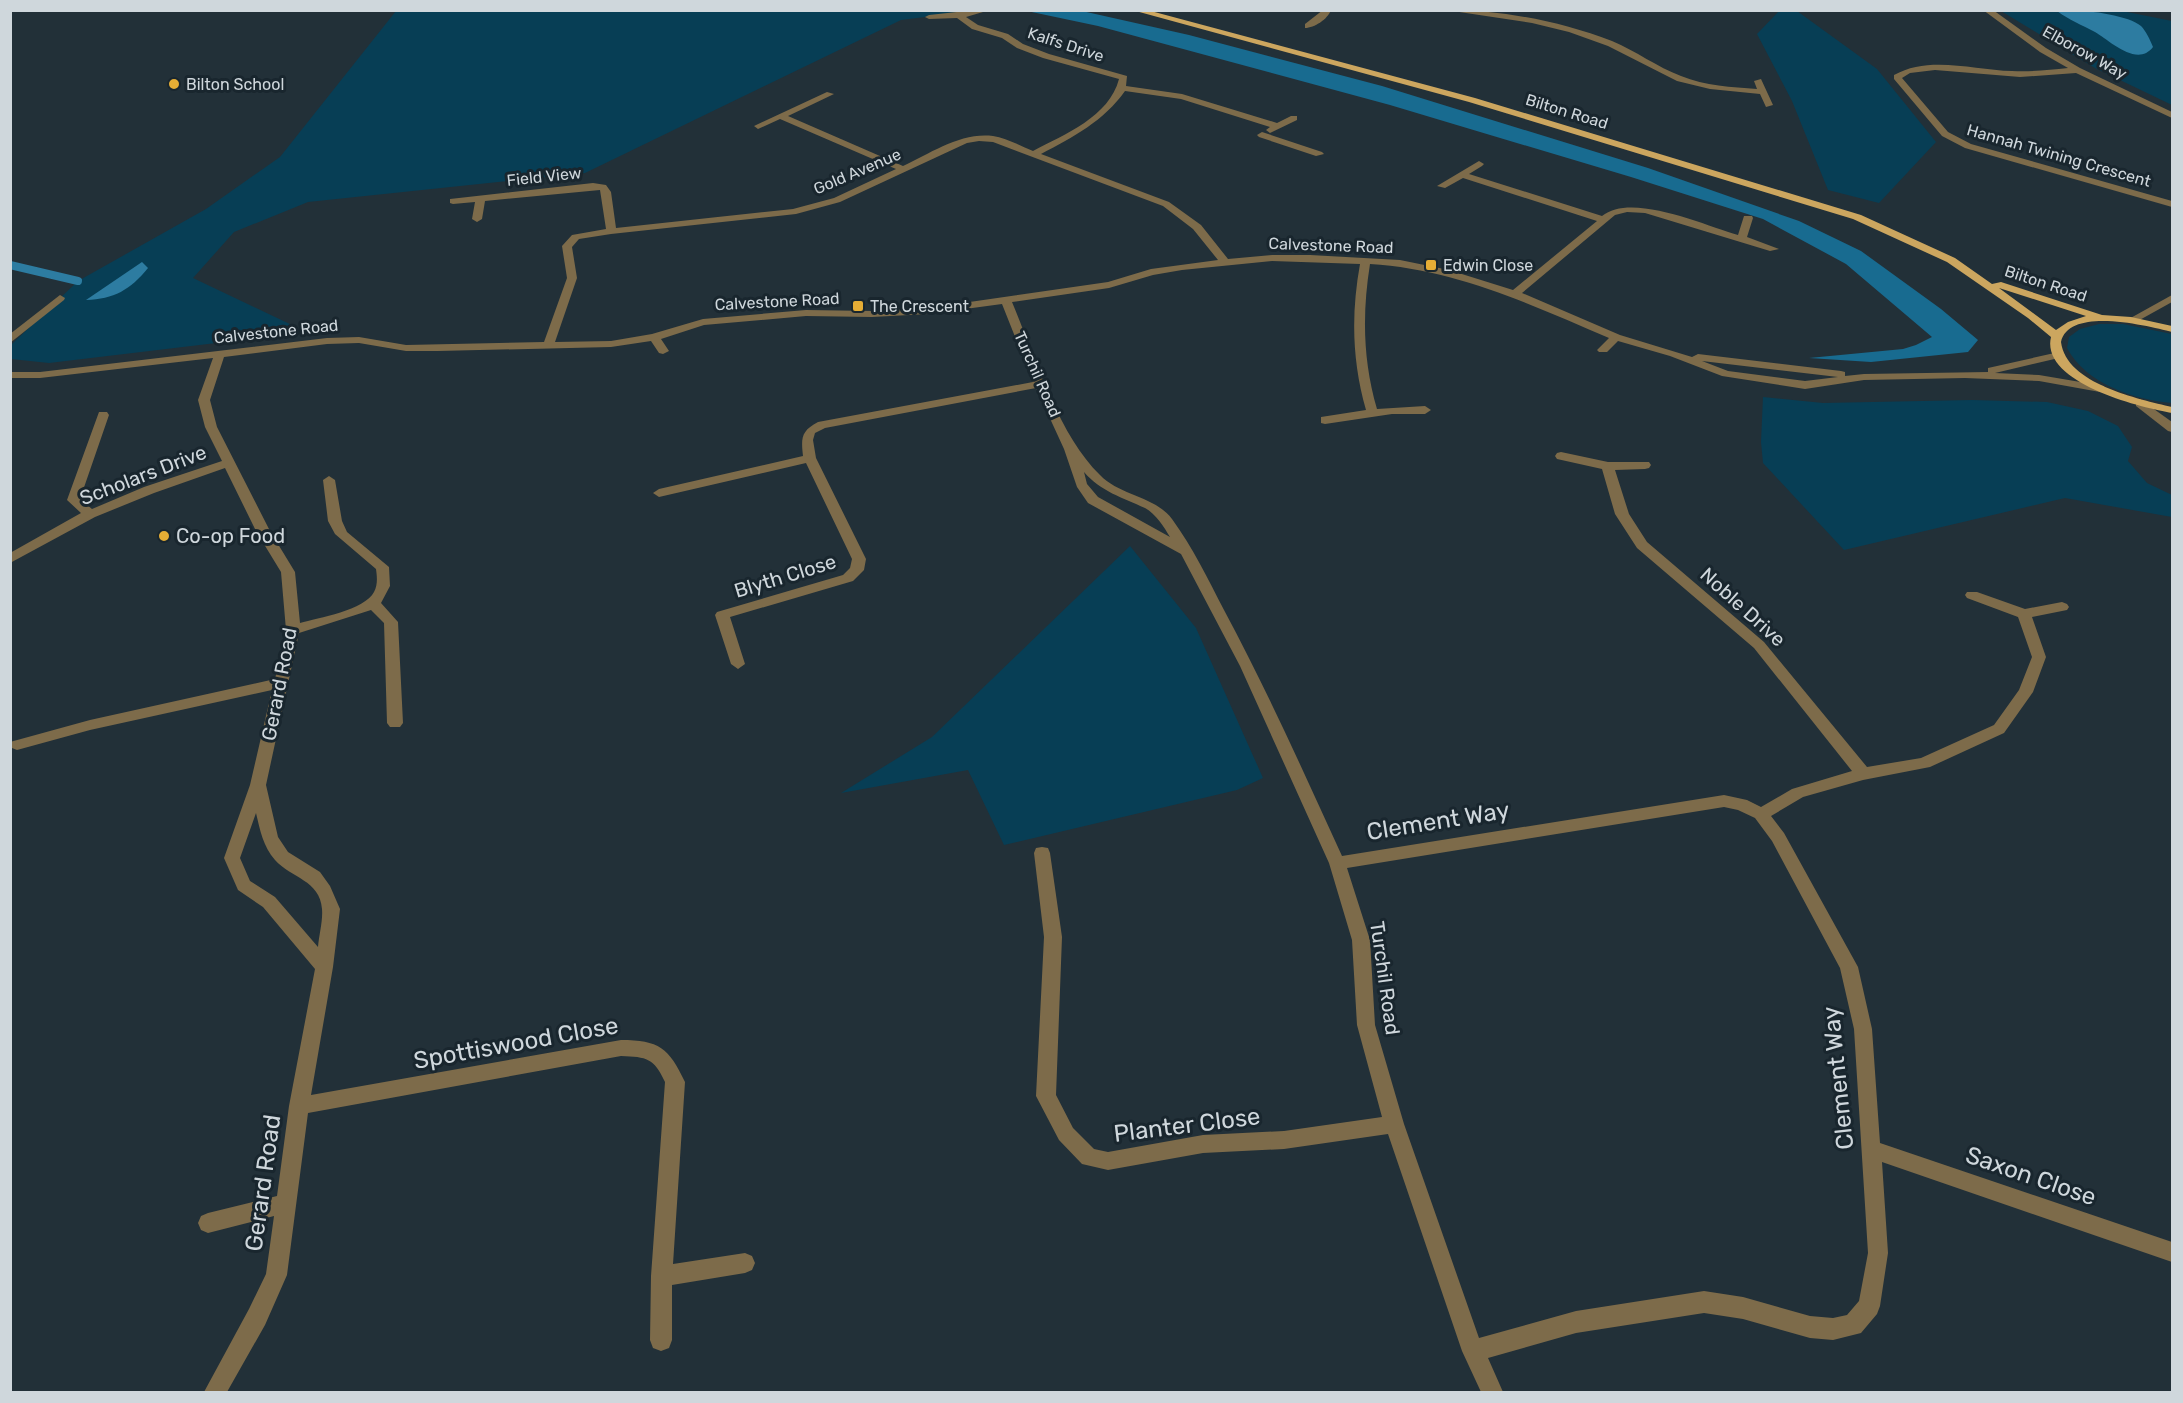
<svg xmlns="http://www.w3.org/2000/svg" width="2183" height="1403" viewBox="0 0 2183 1403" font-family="Rubik,sans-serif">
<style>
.green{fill:#073e55}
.forest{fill:#186b90}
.water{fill:#2d7ca1}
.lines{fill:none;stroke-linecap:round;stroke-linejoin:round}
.stream{stroke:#2d7ca1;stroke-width:8}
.minor{fill:#7d6b4a;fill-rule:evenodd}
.major{fill:#cca65f;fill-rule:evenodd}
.poi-dot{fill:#e5ad35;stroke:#19262e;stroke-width:2}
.labels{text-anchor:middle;stroke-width:6;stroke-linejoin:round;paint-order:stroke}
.far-street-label{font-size:16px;fill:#cfd7dc;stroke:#19262e}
.far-poi-label{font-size:16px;fill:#cfd7dc;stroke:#19262e;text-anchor:start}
.street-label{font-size:20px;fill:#cfd7dc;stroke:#19262e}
.poi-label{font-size:20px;fill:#cfd7dc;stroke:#19262e;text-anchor:start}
.near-street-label{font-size:24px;fill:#cfd7dc;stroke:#19262e}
</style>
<rect width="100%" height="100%" fill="#223038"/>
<g class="green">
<path d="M955 10 957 13 901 20 585 173 308 202 234 232 193 278 294 326 284 335 49 363 11 359V345L78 281 206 209 280 157 396 11Z"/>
<path d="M1780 10 1797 11 1877 69 1936 142 1879 203 1828 190 1792 101 1757 34Z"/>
<path d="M2001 11H2122L2172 21V105L2095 68Z"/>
<path d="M2099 324H2123L2172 334V403C2134 400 2085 383 2067 348L2069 337 2080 329Z"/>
<path d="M1763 397 1823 403 1972 400 2047 402 2088 411 2118 426 2132 447 2128 461 2147 483 2172 495V517L2065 498 1844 550 1763 463 1761 442Z"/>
<path d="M1130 546 1196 628 1263 778 1237 790 1004 845 968 770 841 793 932 737Z"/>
</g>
<path class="forest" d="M1027 11H1082L1189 35 1382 86 1648 168 1799 221 1861 251 1941 309 1978 340 1968 352 1871 362 1809 358 1903 349 1916 345 1932 337 1846 264 1763 219 1631 177 1390 105 1098 26Z"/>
<g class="water">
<path d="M2057 11C2075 8 2127 14 2141 26 2146 31 2150 40 2153 47 2137 68 2109 40 2095 32 2082 25 2069 20 2057 11Z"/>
<path d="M142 262 148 268C130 290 114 299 86 300Z"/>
</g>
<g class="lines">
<path class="stream" d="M10 265 78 281"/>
<g class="minor">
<path d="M975 10 983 12 966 17 978 25 1008 34 1023 44 1049 54 1127 76 1126 86 1182 94 1277 123 1291 116H1297V120L1270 133 1266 130 1270 127 1181 99 1125 91C1104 121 1073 137 1041 154L1169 202 1201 225 1228 259 1272 255H1310L1400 260 1449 270 1513 290 1597 221 1463 178 1445 188 1437 186 1479 161 1484 164 1482 166 1469 174 1602 216C1631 192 1704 225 1738 235L1744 216H1752L1753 218 1747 237 1779 249 1770 251 1645 213 1627 212 1615 215 1522 293 1620 335 1692 357 1698 354 1841 371 1845 372V376L1864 374 1988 372V368L2059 352 2065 355 2063 357 1995 373 2039 375 2104 386V390L2100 392 2039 381 1965 378 1864 380 1805 389 1722 376 1670 356 1618 341 1607 352H1599L1597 350 1609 338C1532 305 1455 269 1370 264 1362 314 1363 361 1377 409L1425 406 1431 410 1425 414H1392L1325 424 1321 423V417L1366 410C1352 361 1351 314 1360 264L1272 261 1182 270 1153 275 1109 288 1012 302C1035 357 1058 434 1100 475 1120 496 1155 496 1172 519 1193 548 1208 579 1224 610 1267 690 1304 773 1342 856L1724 795 1747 800 1761 807 1792 789 1852 771 1754 648 1637 548 1615 514 1602 469 1557 459 1555 456 1557 453 1561 452 1608 462H1649L1651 465 1649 468 1645 469 1615 470 1629 514 1647 542 1764 642 1867 767 1921 758 1994 725 2019 690 2032 657 2018 617 1967 598 1965 595 1967 592H1977L2025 609 2062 602 2067 604 2069 607 2067 610 2032 617 2046 657 2033 692 2004 733 1930 767 1863 780 1803 797 1771 816 1784 833 1858 967 1872 1029 1880 1143 2172 1242V1262L1882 1162 1888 1253 1880 1306 1877 1314 1861 1333 1833 1340 1810 1338 1743 1319 1704 1313 1576 1333 1488 1358 1503 1392H1481L1462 1351 1388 1134 1284 1149 1203 1153 1108 1170 1082 1164 1059 1140 1036 1096 1044 937 1034 853 1036 848 1042 847 1048 848 1050 853 1062 937 1056 1095 1073 1128 1094 1149 1108 1152 1203 1135 1284 1131 1382 1117 1357 1025 1352 940 1329 863 1240 666 1181 554 1088 503 1077 487 1064 449 1036 388 825 428 815 433 813 440 816 458 866 559 864 570 853 581 730 617 745 664 738 669 731 664 715 615 717 612 843 575 850 568 852 559 806 463 659 497 653 493 659 489 803 456C801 438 801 431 818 422L1033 382 1002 304 928 314 872 317 806 316 704 325 661 339 669 351 663 354 659 353 651 341 611 347 438 351H406L359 343 327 344 224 357 210 400 217 427 270 531 295 572 300 623C318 618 365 610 374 592 378 585 377 576 376 569L335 534 328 521 323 480 329 476 335 480 342 521 347 532 389 567 390 586 381 603 398 622 403 723 400 727H390L387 723 384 623 371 610 299 633 266 785 278 837 288 852 320 872 330 886 340 909 333 967 311 1095 621 1040C659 1040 669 1048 685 1082L673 1264 745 1253 752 1256 755 1263 752 1270 745 1273 672 1285V1340L669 1348 661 1351 653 1348 650 1340 651 1276 665 1082C654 1058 647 1057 621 1056L308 1113 287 1275 265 1325 227 1392H204L249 1309 266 1274 274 1216 208 1233 201 1230 198 1223 201 1216 208 1213 277 1196 289 1106 315 969 263 907 238 890 224 858 250 785 272 690 90 730 17 750 12 748 10 742 90 720 275 679 286 630 281 572 256 531 225 468 154 493 95 517 10 563V553L81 513 67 500 99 412H107L109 415 80 499 92 509 144 487 222 461 205 427 198 400 213 358 40 378H10V372H40L327 338 359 337 406 345 544 342 567 278 562 246 572 235 606 229 600 190 485 201 482 219 477 222 472 219 475 202 453 204 450 203V199L593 183 606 185 611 192 616 228 793 209 834 198 896 169 780 119 758 129 754 126 827 92 834 94 788 116 903 166C931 153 961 132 993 136 1006 138 1021 146 1033 151 1065 134 1109 117 1119 79L1043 58 1017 48 1002 38 972 29 957 18 929 19 925 17 929 15ZM979 141 993 142 1163 206 1193 229 1218 260 1151 269 1108 282 928 308 872 311 806 310 703 319 652 334 611 341 555 342 577 278 572 247 579 239 611 234 796 214 840 202 967 143ZM1702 361 1838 377 1805 381 1728 371ZM1084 472C1100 491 1123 498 1145 508 1156 514 1164 527 1170 537L1098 497 1087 484ZM1724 807 1738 810 1755 818 1772 841 1840 968 1854 1029 1868 1253 1859 1301 1847 1315 1833 1318 1810 1316 1743 1297 1704 1291 1576 1311 1479 1338 1404 1124 1375 1025 1370 940 1347 868ZM256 813C260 830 263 846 275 860 291 878 320 880 322 909 323 921 319 935 318 947L275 897 250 881 240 858Z"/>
<path d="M1323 10H1331C1328 19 1314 28 1305 28V24Z"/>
<path d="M1446 10C1503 10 1559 21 1612 41 1636 51 1657 67 1681 76 1705 86 1732 87 1757 89L1754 81 1761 79 1773 105 1766 107 1760 94 1710 89 1677 81 1608 46 1569 32 1532 23Z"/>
<path d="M1983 10H1993L2046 48 2080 68 2172 112V118L2076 73 2020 77 1935 70 1910 73 1902 78 1948 132 1971 144 2172 201V207L1965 148 1942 136 1894 79V75C1929 55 1974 70 2012 71 2031 72 2049 70 2068 68L2040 52Z"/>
<path d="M1262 132 1322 152 1324 154 1316 156 1259 137 1257 135Z"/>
<path d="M60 295 65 298 64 300 10 343V334Z"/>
<path d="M2172 295V302L2136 322 2132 323 2127 320Z"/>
<path d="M2140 399 2172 422V432L2168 431 2136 406V400Z"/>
</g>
<path class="major" d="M1132 10H1147L1475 98 1861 215 1955 258 1992 284 2001 282 2102 315 2131 317 2172 326V332C2148 326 2069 306 2061 342 2066 384 2139 399 2172 407V413C2142 408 2040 383 2051 337L2028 318 1947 262 1853 219 1469 102ZM1999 288 2086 316 2068 322 2056 330Z"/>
</g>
<g class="poi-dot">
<circle cx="174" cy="84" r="6"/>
<rect x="1425" y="259" width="12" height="12" rx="3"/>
<rect x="852" y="300" width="12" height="12" rx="3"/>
<circle cx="164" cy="536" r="6"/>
</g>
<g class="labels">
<g class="far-street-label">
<text transform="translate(1066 44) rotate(18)" y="6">Kalfs Drive</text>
<text transform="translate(2085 52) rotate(29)" y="6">Elborow Way</text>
<text transform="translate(1567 111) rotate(17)" y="6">Bilton Road</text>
<text transform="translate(2059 155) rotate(16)" y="6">Hannah Twining Crescent</text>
<text transform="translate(857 171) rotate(-23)" y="6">Gold Avenue</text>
<text transform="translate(544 176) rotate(-6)" y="6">Field View</text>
<text transform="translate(1331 245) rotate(2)" y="6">Calvestone Road</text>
<text transform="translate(2046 283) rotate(18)" y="6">Bilton Road</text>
<text transform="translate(777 301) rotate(-3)" y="6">Calvestone Road</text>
<text transform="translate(276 331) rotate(-6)" y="6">Calvestone Road</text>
<text transform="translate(1038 374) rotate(66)" y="6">Turchil Road</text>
</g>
<g class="far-poi-label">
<text x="186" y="90">Bilton School</text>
<text x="1443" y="271">Edwin Close</text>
<text x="870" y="312">The Crescent</text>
</g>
<g class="street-label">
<text transform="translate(143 475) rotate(-21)" y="7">Scholars Drive</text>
<text transform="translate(785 576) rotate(-17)" y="7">Blyth Close</text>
<text transform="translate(1743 607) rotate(42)" y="7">Noble Drive</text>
<text transform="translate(279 684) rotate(-79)" y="7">Gerard Road</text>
<text transform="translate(1385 978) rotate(82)" y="7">Turchil Road</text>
</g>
<g class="poi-label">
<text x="176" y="543">Co-op Food</text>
</g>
<g class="near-street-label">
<text transform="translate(1438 821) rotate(-9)" y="8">Clement Way</text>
<text transform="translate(516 1043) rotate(-10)" y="8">Spottiswood Close</text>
<text transform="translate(1838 1078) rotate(-96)" y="8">Clement Way</text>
<text transform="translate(1187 1125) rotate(-7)" y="8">Planter Close</text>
<text transform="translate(2031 1176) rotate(19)" y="8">Saxon Close</text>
<text transform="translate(263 1183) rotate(-82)" y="8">Gerard Road</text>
</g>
</g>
<rect width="2183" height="1403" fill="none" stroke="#cfd7dc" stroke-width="24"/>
</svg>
